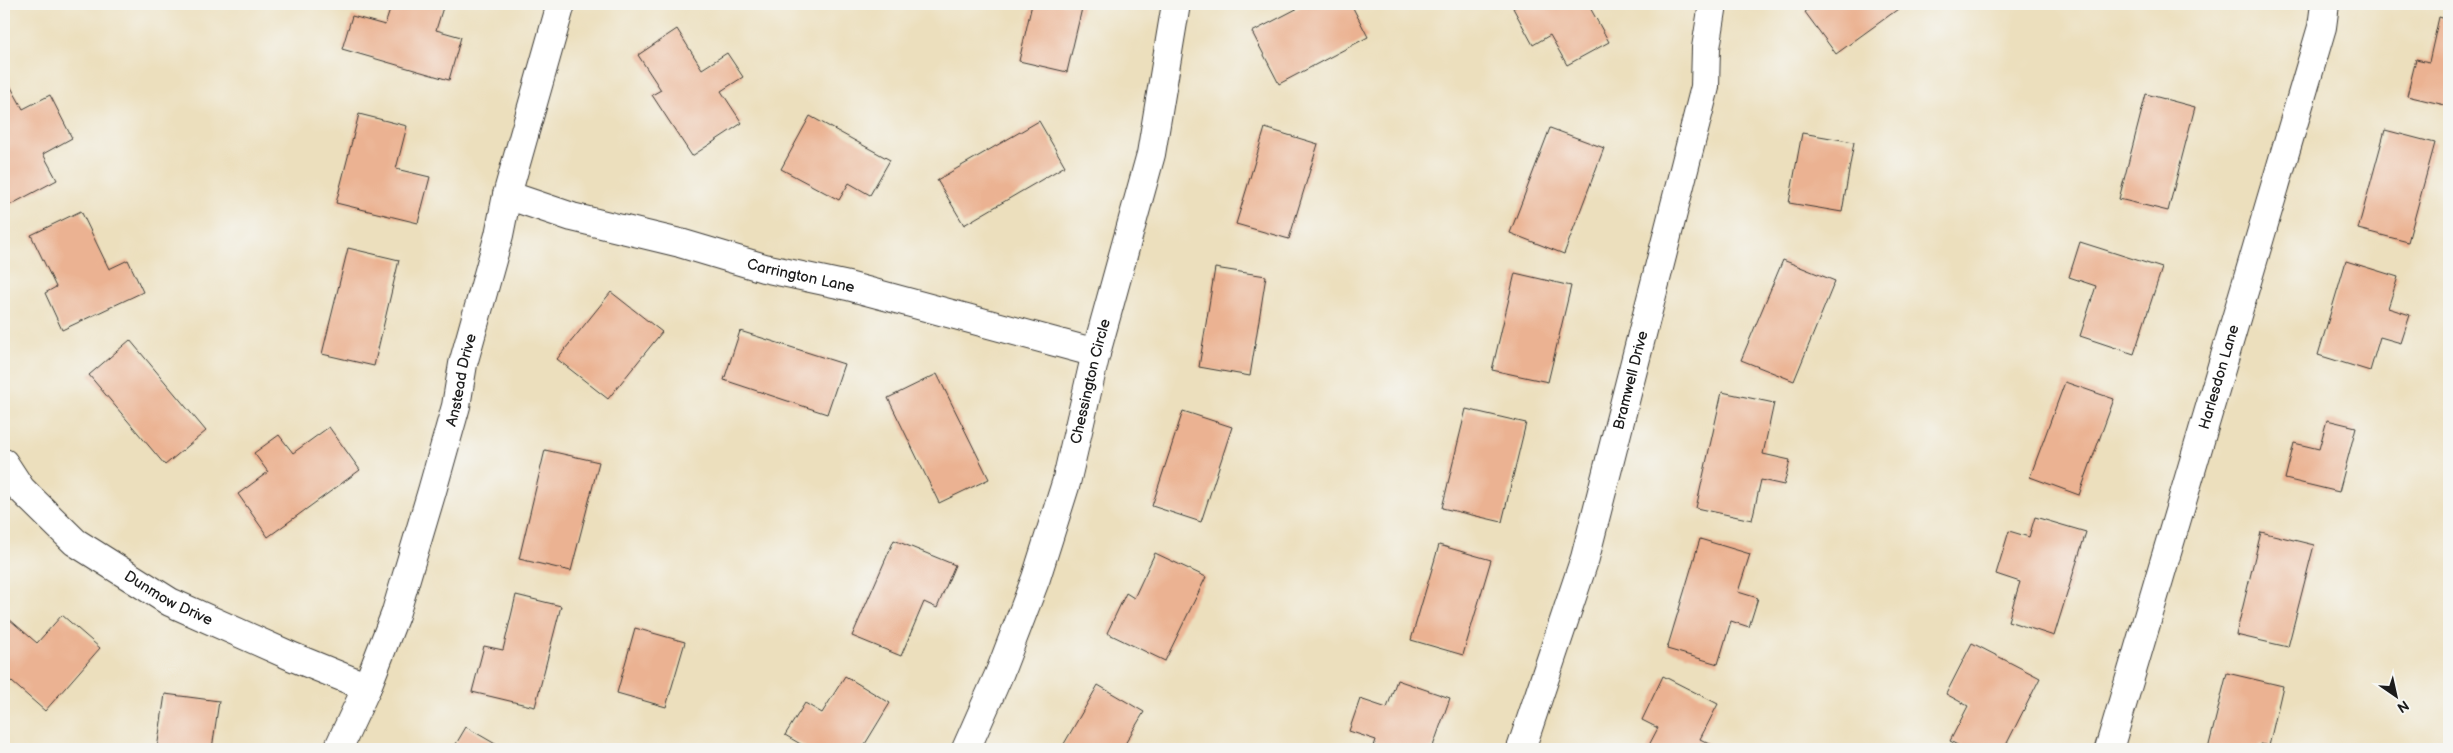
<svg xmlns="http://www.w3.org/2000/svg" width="2453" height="753" viewBox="0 0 2453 753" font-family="'Balsamiq Sans',sans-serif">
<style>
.building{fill:#ebb292}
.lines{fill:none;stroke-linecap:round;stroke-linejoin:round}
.minor-casing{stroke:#3b3934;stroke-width:30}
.minor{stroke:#fff;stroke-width:28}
.labels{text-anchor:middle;stroke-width:4;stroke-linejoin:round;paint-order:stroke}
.street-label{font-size:15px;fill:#1c1c1c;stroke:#f6f6f2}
</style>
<rect width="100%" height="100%" fill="#f6f6f2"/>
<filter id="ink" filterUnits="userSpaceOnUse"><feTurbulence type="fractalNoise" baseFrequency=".02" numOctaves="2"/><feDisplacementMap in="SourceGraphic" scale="10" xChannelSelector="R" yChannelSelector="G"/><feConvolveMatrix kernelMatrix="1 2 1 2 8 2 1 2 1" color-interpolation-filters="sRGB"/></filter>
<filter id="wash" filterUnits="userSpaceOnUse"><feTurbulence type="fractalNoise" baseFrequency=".0096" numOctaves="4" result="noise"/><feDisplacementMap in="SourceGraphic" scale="20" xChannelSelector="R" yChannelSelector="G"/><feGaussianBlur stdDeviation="1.12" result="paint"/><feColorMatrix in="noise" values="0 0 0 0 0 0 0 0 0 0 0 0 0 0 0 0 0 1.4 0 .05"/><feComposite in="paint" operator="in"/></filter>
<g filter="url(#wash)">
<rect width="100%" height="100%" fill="#ecdfbd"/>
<g id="blocks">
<g class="building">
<path d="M392 4H444L436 30 461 37 449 80 342 49 352 16 385 25Z"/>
<path d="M1032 4H1083L1067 72 1019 61Z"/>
<path d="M1306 4H1351L1368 37 1279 84 1252 32Z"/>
<path d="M1521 4H1588L1609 42 1567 65 1550 35 1533 45 1513 8Z"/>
<path d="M1817 4H1905L1836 54 1805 12Z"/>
<path d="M2439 17 2449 20V106L2407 96 2416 59 2429 62Z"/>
<path d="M677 29 702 69 727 53 743 77 721 91 742 123 692 156 652 95 661 90 638 55Z"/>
<path d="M7 80 23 109 50 95 72 138 43 154 57 180 10 205 4 193V82Z"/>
<path d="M2146 94 2195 107 2168 211 2119 199Z"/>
<path d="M359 114 407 126 396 169 430 177 418 223 336 203Z"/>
<path d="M810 116 890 160 870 195 849 183 839 200 781 169Z"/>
<path d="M1039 121 1065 166 964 225 937 180Z"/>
<path d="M1265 128 1318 144 1289 239 1236 224Z"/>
<path d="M1550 128 1604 148 1564 254 1510 233Z"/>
<path d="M2385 130 2435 143 2408 242 2358 229Z"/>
<path d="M1802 133 1854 142 1842 212 1789 203Z"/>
<path d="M81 211 109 269 128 260 143 292 62 330 45 293 56 287 31 235Z"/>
<path d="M2080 242 2162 268 2134 354 2080 336 2096 286 2069 277Z"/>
<path d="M348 248 399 260 374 366 322 354Z"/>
<path d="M1783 260 1835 281 1794 381 1741 360Z"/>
<path d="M2346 261 2398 277 2388 308 2410 315 2401 343 2380 337 2370 371 2318 355Z"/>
<path d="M1215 268 1266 276 1250 376 1199 367Z"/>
<path d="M1515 273 1571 286 1548 382 1492 370Z"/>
<path d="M611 292 662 332 608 399 557 359Z"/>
<path d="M740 331 844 364 827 414 724 380Z"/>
<path d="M130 340 206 431 165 465 89 375Z"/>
<path d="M937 374 989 479 939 503 888 398Z"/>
<path d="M2065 382 2114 399 2079 495 2030 477Z"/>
<path d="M1722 392 1774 403 1763 454 1790 460 1784 485 1761 480 1752 520 1696 508Z"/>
<path d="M1466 409 1526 423 1502 522 1442 508Z"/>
<path d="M1183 411 1232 427 1201 522 1152 506Z"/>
<path d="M2327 420 2356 427 2339 492 2285 479 2294 443 2319 449Z"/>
<path d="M329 427 360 470 268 537 238 494 268 472 254 453 279 435 293 453Z"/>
<path d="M545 450 599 462 571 571 519 559Z"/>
<path d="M2035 517 2086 532 2054 636 2008 621 2020 582 1996 574 2009 531 2029 537Z"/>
<path d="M2261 532 2314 545 2288 647 2236 635Z"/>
<path d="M1700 539 1750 554 1738 592 1758 598 1749 627 1731 621 1718 664 1667 649Z"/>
<path d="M894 540 955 565 937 608 924 602 901 656 852 636Z"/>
<path d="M1439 545 1491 560 1463 655 1411 640Z"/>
<path d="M1155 553 1206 577 1165 661 1107 633 1126 593 1134 598Z"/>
<path d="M516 595 561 606 535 707 472 692 484 646 503 650Z"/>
<path d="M62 615 100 648 45 711 4 675V625L9 619 37 643Z"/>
<path d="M635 628 685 642 666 707 617 693Z"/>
<path d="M1972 643 2040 678 2004 749H1965L1950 741 1968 706 1946 694Z"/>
<path d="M2227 673 2283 686 2269 746 2260 744 2259 749H2208Z"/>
<path d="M845 676 890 703 862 749H809L785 735 805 703 822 713Z"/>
<path d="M1663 676 1718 704 1700 739 1720 749H1647L1658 728 1642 720Z"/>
<path d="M1397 680 1450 698 1432 749H1373L1376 740 1349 731 1360 699 1387 708Z"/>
<path d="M1098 685 1144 712 1122 749H1061Z"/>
<path d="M165 694 219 701 212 749H157Z"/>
<path d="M466 727 504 749H453Z"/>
</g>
</g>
</g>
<g filter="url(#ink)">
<use href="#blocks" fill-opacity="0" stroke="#3b3934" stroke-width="1"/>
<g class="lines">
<g class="minor-casing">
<g id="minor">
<path id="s1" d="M507 195 572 217 680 243 764 268 848 286 1096 353"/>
<path id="s2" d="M4 463 21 489 75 542 170 602 293 657 367 687"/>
<path id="s3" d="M338 749 367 687 395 615 432 491 456 406 463 364 499 235 507 195 561 4"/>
<path id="s4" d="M966 749 1000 672 1036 578 1066 483 1096 353 1151 154 1176 4"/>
<path id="s5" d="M1521 749 1585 558 1705 87 1706 48 1713 4"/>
<path id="s6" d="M2109 749 2322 27 2325 4"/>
</g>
</g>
<use href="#minor" class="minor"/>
</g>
</g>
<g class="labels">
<g class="street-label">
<text dy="5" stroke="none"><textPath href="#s1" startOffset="305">Carrington Lane</textPath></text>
<text dy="5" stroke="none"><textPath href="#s6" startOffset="388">Harlesdon Lane</textPath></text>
<text dy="5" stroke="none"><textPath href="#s3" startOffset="390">Anstead Drive</textPath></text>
<text dy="5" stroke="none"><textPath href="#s5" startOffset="385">Bramwell Drive</textPath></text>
<text dy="5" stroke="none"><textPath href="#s4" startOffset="389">Chessington Circle</textPath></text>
<text dy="5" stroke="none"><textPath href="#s2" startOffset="216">Dunmow Drive</textPath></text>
</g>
</g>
<rect width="2453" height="753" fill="none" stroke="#f6f6f2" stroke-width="20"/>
<g transform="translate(2396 696) rotate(146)" stroke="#f6f6f2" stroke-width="4" paint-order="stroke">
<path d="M0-4L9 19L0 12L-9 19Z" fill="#1c1c1c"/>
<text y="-8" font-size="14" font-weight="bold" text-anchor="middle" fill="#1c1c1c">N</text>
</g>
</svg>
